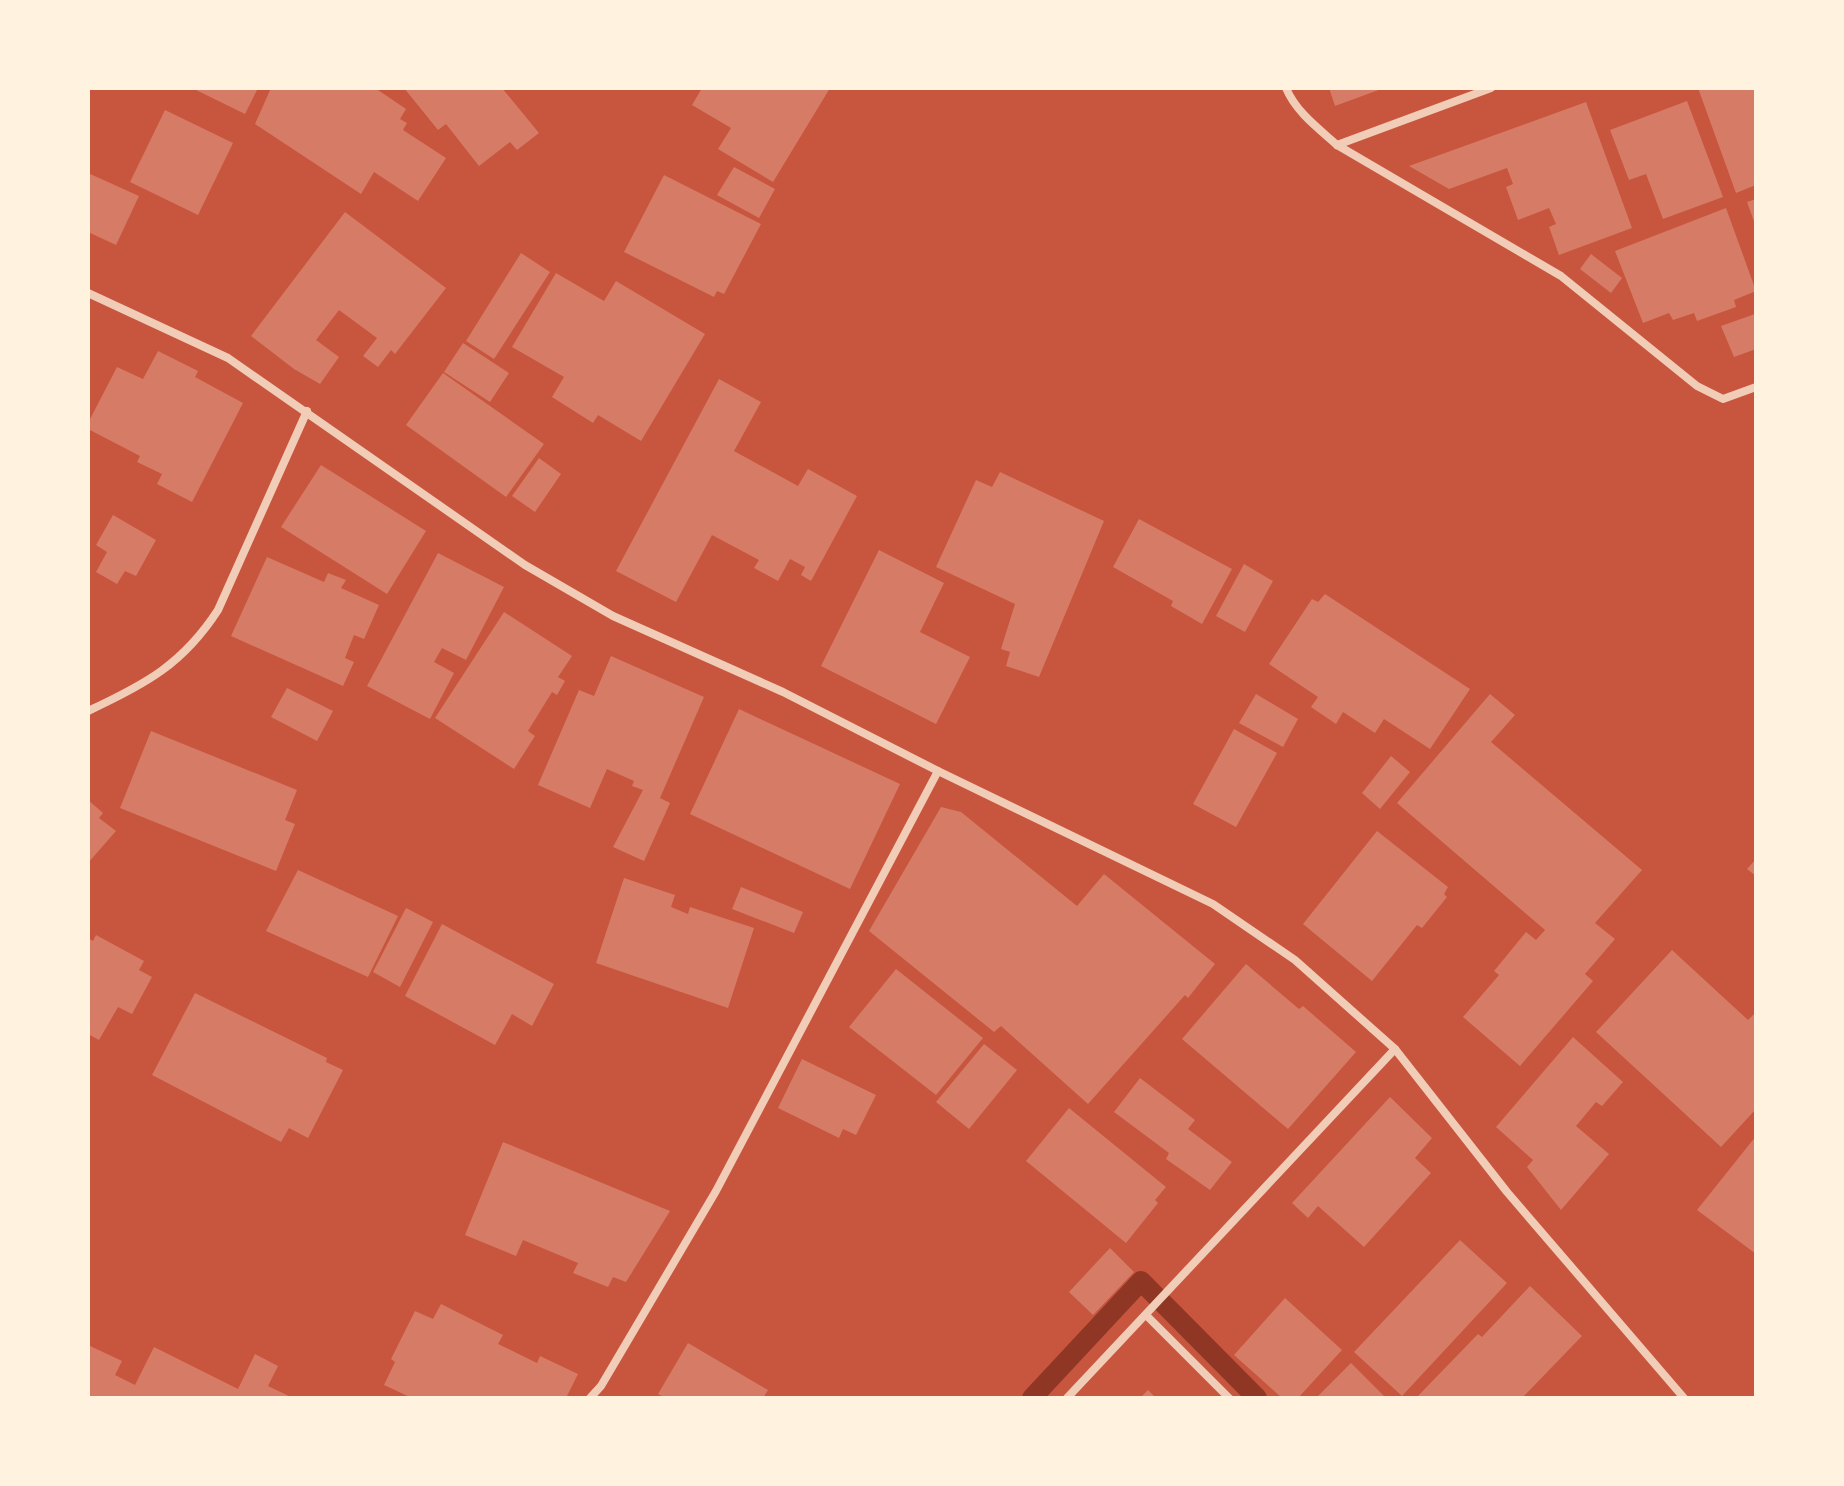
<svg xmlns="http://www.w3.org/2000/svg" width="1844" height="1486" viewBox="0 0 1844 1486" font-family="Figtree,sans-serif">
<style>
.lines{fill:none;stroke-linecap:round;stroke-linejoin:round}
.stream{stroke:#8f3625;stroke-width:20}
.building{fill:#d67c66}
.minor{stroke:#f1ccb7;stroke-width:8}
</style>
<rect width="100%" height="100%" fill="#c8553d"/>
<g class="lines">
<path class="stream" d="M1032 1398 1141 1281 1257 1398"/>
</g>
<g class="building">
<path d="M192 88H258L245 114Z"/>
<path d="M271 88H375L406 109 400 119 407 123 403 130 446 158 418 201 374 172 361 194 255 124Z"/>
<path d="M404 88H502L539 133 517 150 510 142 479 166 446 124 438 130Z"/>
<path d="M702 88H830L773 182 718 149 731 128 692 105Z"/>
<path d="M1329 88H1384L1335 106Z"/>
<path d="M1698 88H1756V185L1736 193Z"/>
<path d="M1687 101 1723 197 1663 219 1646 174 1629 180 1610 130Z"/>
<path d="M1586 102 1632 228 1559 255 1549 227 1556 224 1549 208 1518 220 1506 187 1513 184 1507 168 1449 189 1409 166Z"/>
<path d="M165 110 233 143 198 215 130 182Z"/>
<path d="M734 167 775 189 759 218 717 195Z"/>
<path d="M88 173 139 196 116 245 88 232Z"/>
<path d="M664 175 761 224 724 294 717 291 714 297 624 252Z"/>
<path d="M1756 199V227L1747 202Z"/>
<path d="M1726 208 1756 291 1734 300 1736 307 1697 321 1694 313 1673 320 1669 313 1643 323 1615 251Z"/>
<path d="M345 212 446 288 395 354 391 350 378 367 363 356 377 338 339 310 316 340 339 357 320 384 294 369 251 336Z"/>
<path d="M521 253 550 272 494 359 466 341Z"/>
<path d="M1591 254 1622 278 1611 293 1580 269Z"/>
<path d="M556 273 604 301 616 281 705 334 641 441 598 415 593 423 552 397 564 377 512 347Z"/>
<path d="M1755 314 1756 349 1734 357 1721 326Z"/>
<path d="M463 343 509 373 490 402 444 372Z"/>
<path d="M158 351 198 371 195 377 243 403 192 502 157 484 162 474 137 462 140 456 88 429V423L117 367 143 379Z"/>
<path d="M443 373 544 444 506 497 406 425Z"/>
<path d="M719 379 761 402 734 451 798 486 808 469 857 496 811 581 801 575 805 567 790 559 778 581 754 568 759 560 712 535 676 602 616 571Z"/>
<path d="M539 458 561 474 535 512 512 496Z"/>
<path d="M321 465 426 531 387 594 281 527Z"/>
<path d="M1000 472 1104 521 1039 677 1006 666 1010 652 1001 649 1015 604 936 567 976 480 992 487Z"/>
<path d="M113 515 156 540 136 576 125 571 117 584 96 572 107 552 96 545Z"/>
<path d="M1139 519 1232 569 1202 624 1171 606 1173 601 1113 567Z"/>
<path d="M879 550 944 583 920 632 970 657 936 724 821 666Z"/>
<path d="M438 553 504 587 466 660 442 648 434 662 454 673 430 719 367 686Z"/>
<path d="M267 557 324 582 328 573 346 580 341 588 379 605 364 639 354 635 345 658 354 662 343 686 231 636Z"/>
<path d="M1244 564 1273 581 1245 632 1216 616Z"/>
<path d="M1325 594 1470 689 1430 749 1384 719 1375 733 1343 712 1336 724 1311 707 1318 697 1269 664 1312 599 1318 602Z"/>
<path d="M504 612 572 656 558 677 565 681 557 695 552 692 528 731 535 736 514 769 435 718Z"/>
<path d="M611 656 704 697 660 798 670 803 644 861 613 847 643 790 632 786 634 781 607 769 590 808 538 785 579 690 594 696Z"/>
<path d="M287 688 333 711 317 741 271 717Z"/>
<path d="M1256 694 1298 719 1283 747 1239 723Z"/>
<path d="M1490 694 1515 715 1491 742 1642 870 1595 923 1615 939 1585 974 1593 981 1520 1066 1463 1017 1499 975 1494 971 1526 932 1536 940 1545 930 1397 803Z"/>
<path d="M739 709 900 784 850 889 690 814Z"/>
<path d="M1234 729 1277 753 1236 827 1193 804Z"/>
<path d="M151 731 297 790 285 820 295 824 276 871 120 808Z"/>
<path d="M1391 756 1410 772 1380 809 1362 793Z"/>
<path d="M88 800 103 813 99 818 116 831 88 863Z"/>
<path d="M941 807 961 812 1077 906 1104 874 1215 964 1188 998 1185 995 1088 1104 1001 1026 994 1032 869 931Z"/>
<path d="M1377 831 1448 887 1444 894 1447 897 1422 928 1417 925 1372 981 1303 924Z"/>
<path d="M1756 859V876L1747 869Z"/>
<path d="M298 870 398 916 368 977 266 931Z"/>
<path d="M624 878 675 895 671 907 688 914 690 907 754 928 728 1008 596 963Z"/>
<path d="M741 887 803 912 794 933 732 909Z"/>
<path d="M406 908 433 922 400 987 373 972Z"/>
<path d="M442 924 554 984 532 1026 512 1014 495 1045 405 996Z"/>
<path d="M96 935 144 961 139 970 152 977 132 1014 118 1007 99 1040 88 1034V938L93 941Z"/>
<path d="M1672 950 1748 1020 1756 1012V1109L1721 1147 1596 1032Z"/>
<path d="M1246 964 1299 1009 1303 1006 1356 1052 1288 1129 1182 1039Z"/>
<path d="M896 969 983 1038 936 1095 849 1027Z"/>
<path d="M195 993 327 1058 326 1062 343 1070 308 1138 289 1128 281 1142 152 1075Z"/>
<path d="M1573 1037 1623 1082 1602 1106 1596 1102 1576 1126 1609 1154 1561 1210 1527 1167 1533 1160 1496 1127Z"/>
<path d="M984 1044 1017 1070 969 1129 936 1102Z"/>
<path d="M802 1059 876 1095 856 1135 843 1129 839 1138 778 1108Z"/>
<path d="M1140 1078 1195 1120 1188 1129 1232 1162 1210 1190 1166 1159 1169 1153 1114 1112Z"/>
<path d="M1390 1097 1432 1138 1415 1158 1431 1173 1364 1247 1318 1206 1308 1218 1292 1203Z"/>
<path d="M1069 1108 1166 1187 1155 1200 1158 1203 1126 1243 1026 1161Z"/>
<path d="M1756 1136V1254L1697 1210Z"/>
<path d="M503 1142 670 1211 626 1282 613 1277 608 1287 573 1273 578 1263 523 1240 516 1256 465 1235Z"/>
<path d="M1460 1240 1507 1283 1402 1396 1354 1352Z"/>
<path d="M1110 1248 1134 1272 1093 1315 1069 1292Z"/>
<path d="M1530 1286 1582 1336 1522 1398H1416L1478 1334 1482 1337Z"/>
<path d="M1285 1298 1342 1350 1298 1398H1282L1234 1355Z"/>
<path d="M441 1304 503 1335 498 1344 537 1363 540 1356 578 1374 566 1398H412L384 1385 395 1362 391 1359 415 1311 433 1319Z"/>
<path d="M688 1343 768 1390 763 1398H665L658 1394Z"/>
<path d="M88 1345 122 1361 115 1375 135 1385 154 1347 238 1389 255 1354 278 1366 268 1386 293 1398H88Z"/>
<path d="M1351 1363 1386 1398H1316Z"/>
<path d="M1148 1390 1156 1398H1140Z"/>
</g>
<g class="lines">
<g class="minor">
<path d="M1286 88C1296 112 1318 128 1337 145L1561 276 1697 386 1723 399 1756 387"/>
<path d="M1337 145 1491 88"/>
<path d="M88 293 228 358 525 565 613 616 783 692 938 771 1213 904 1295 960 1395 1049 1507 1192 1684 1398"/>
<path d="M88 711C146 684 183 664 218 610L307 411"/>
<path d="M1146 1315 1229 1398"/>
<path d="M590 1398 601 1386 716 1191 938 771"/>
<path d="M1067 1398 1395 1049"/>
</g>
</g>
<rect width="1844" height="1486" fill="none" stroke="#fff3e0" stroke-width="180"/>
</svg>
